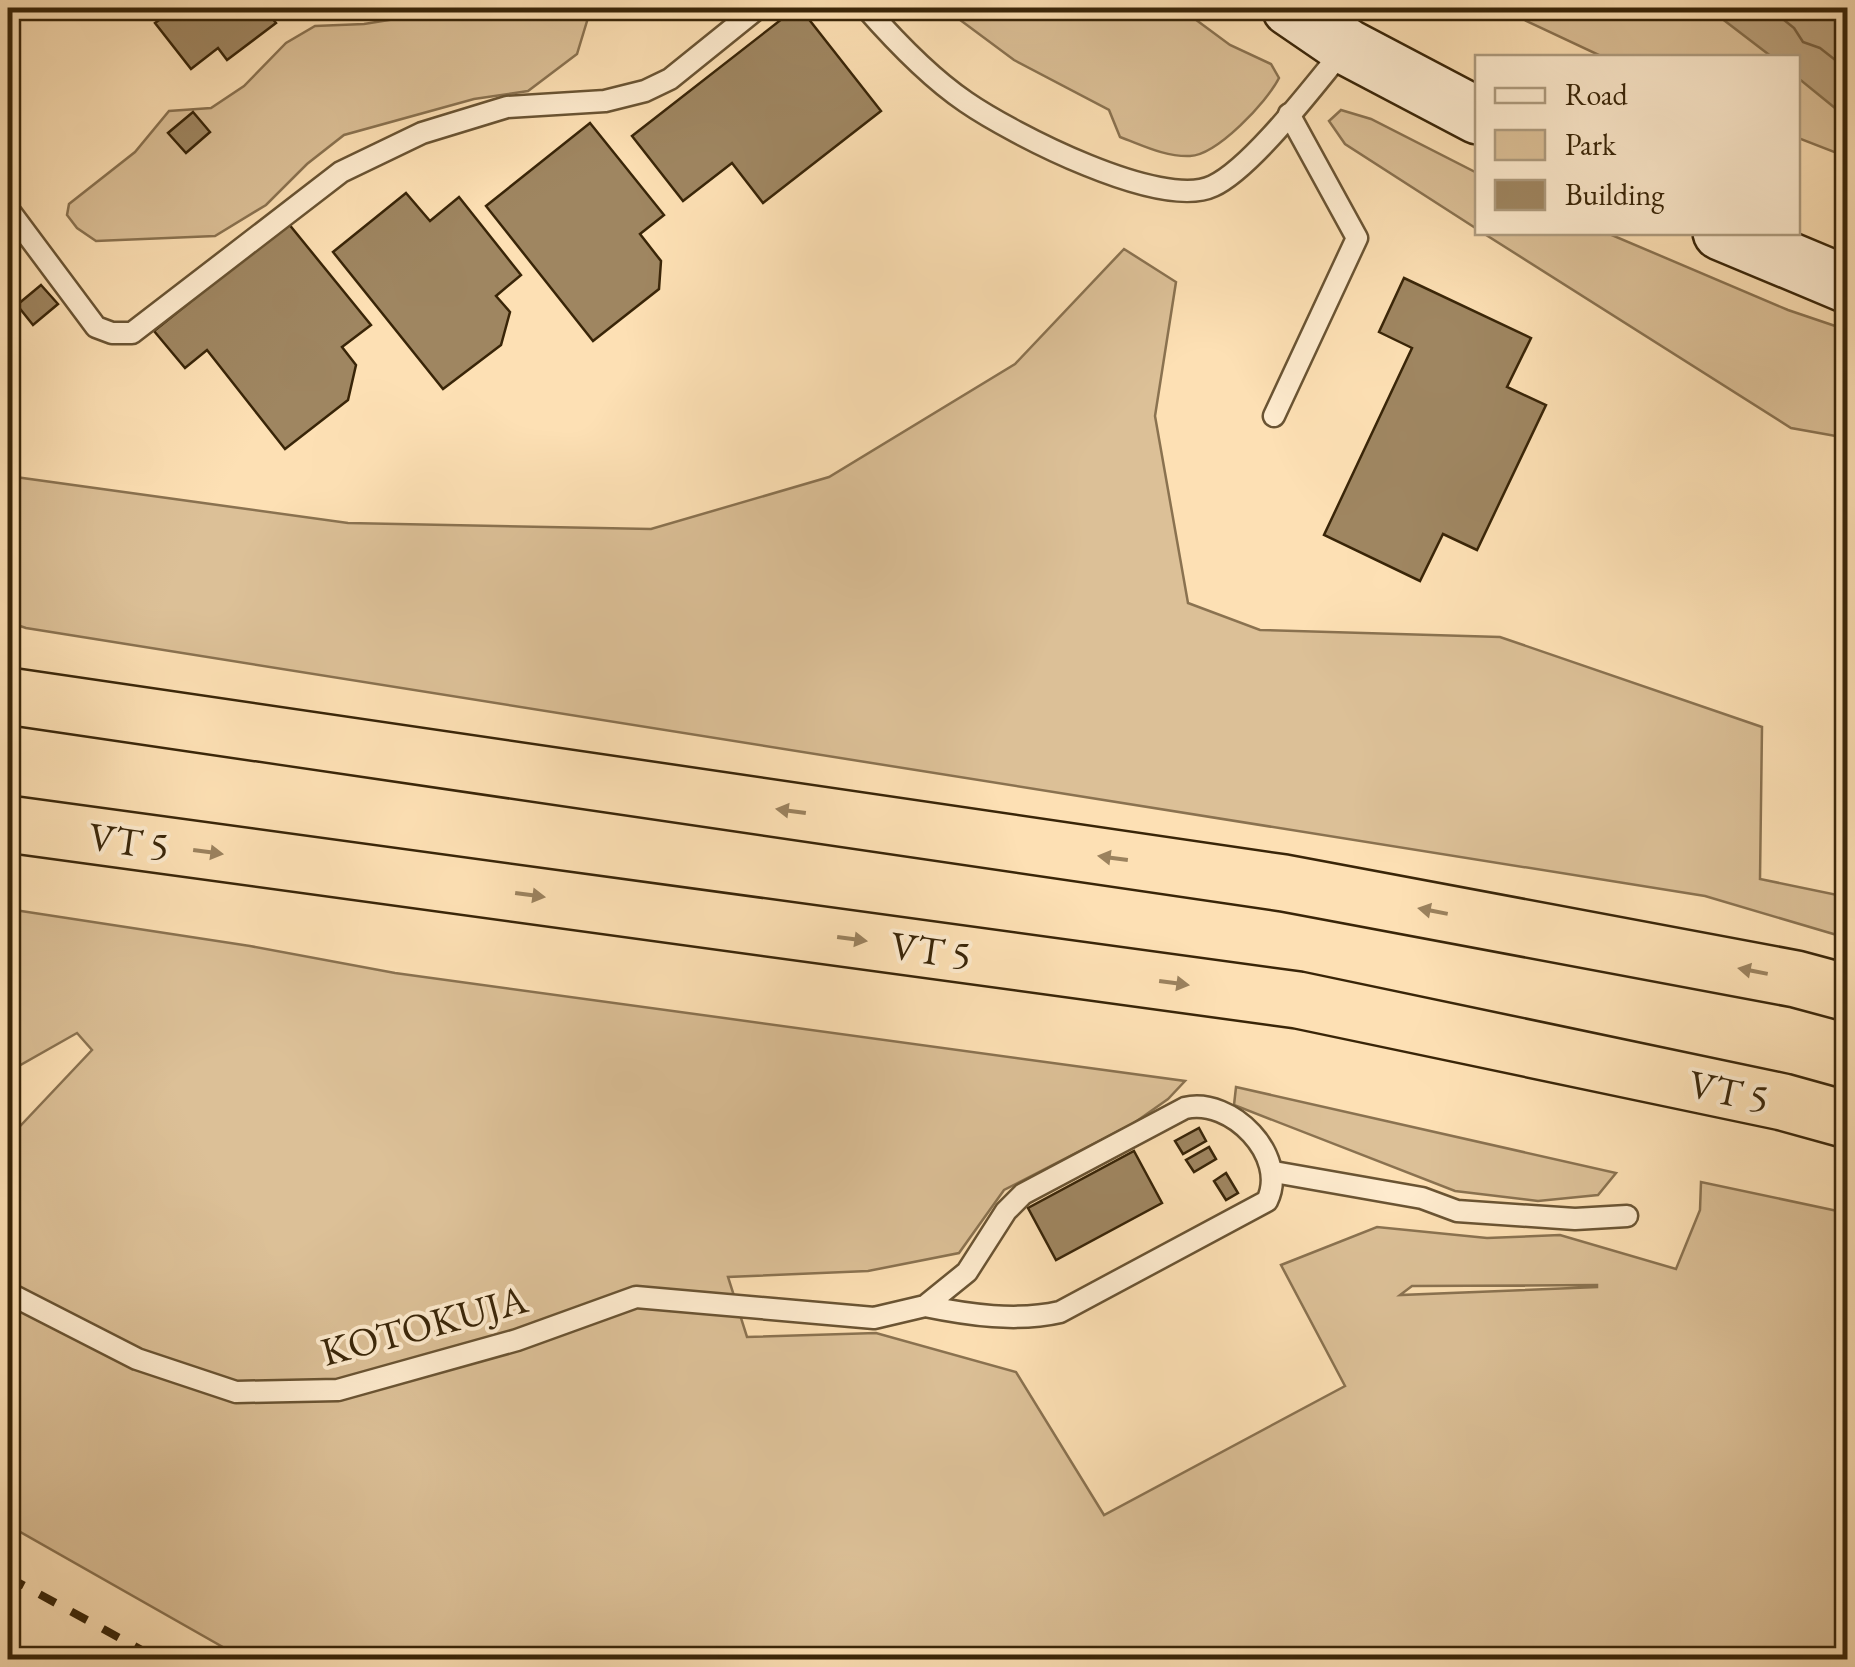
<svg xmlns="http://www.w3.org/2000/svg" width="1855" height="1667" viewBox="0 0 1855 1667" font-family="'EB Garamond',serif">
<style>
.green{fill:#dcc097;stroke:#8a7250;stroke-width:2.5;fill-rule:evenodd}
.water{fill:#baa07a;stroke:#866f4c;stroke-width:2.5}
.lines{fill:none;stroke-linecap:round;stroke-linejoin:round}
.shore{stroke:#7a6241;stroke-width:2.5}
.building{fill:#9f8661;stroke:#392508;stroke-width:2.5}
.lane-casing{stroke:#6a5433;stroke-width:25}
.secondary-casing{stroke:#392508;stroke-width:60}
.highway-casing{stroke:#392508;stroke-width:60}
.lane{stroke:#feebce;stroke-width:20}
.secondary{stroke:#feebce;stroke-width:55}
.highway{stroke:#fde0b4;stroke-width:55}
.rail{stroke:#392508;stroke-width:8;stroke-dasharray:18 18;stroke-linecap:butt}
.oneway{fill:#9b825e}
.labels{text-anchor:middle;stroke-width:8;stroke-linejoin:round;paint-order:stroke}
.street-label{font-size:40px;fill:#392508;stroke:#feebce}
</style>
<rect width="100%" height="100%" fill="#fde0b4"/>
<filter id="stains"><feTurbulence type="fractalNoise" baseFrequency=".002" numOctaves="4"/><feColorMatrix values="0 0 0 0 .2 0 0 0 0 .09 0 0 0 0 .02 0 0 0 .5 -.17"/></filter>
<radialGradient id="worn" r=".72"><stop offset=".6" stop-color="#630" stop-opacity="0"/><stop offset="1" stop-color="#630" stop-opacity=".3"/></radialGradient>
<g class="green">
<path d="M416 8H591L577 54 528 91 474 99 344 135 307 164 266 205 215 236 96 241 77 228 67 215 69 204 135 152 169 111 211 108 244 86 286 43 315 26 364 24 401 18Z"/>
<path d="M944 8H1180L1230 45 1271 64 1279 78C1267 102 1217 155 1190 156 1165 157 1142 145 1120 137L1109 110 1014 60Z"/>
<path d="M1499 8H1847V157L1798 138V58L1603 57Z"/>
<path d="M1341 110 1371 119 1477 173V229L1345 144 1329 121Z"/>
<path d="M1483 233H1607L1788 310 1847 330V438L1791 428Z"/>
<path d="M1124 249 1176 282 1155 416 1188 603 1260 630 1500 637 1762 727 1760 879 1847 897V938L1705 896 26 628 8 622V476L348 523 651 529 829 477 1015 364Z"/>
<path d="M8 909 250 946 395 973 1185 1081 1168 1099 1134 1123 1004 1190 959 1253 868 1271 728 1277 747 1337 876 1333 1016 1372 1104 1515 1345 1386 1281 1265 1377 1227 1487 1238 1560 1235 1676 1269 1700 1210 1701 1182 1847 1213V1659H244L8 1525V1139L92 1050 77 1033 8 1072ZM1597 1285V1287L1400 1295 1412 1286Z"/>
<path d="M1236 1087 1616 1173 1598 1195 1538 1201 1455 1191 1234 1105Z"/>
</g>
<path class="water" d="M1708 8H1847V110L1835 108 1798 78V58L1772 57Z"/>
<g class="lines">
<path class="shore" d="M1769 8 1794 28 1803 42 1820 48 1848 70"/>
</g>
<g class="building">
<path d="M176 8H268L265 9 276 23 227 60 218 48 191 69 155 23Z"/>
<path d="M796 8H800L881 111 763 203 732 163 683 201 632 136Z"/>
<path d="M193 112 210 132 186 153 168 133Z"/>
<path d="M590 123 664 215 640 234 661 261 659 289 593 341 486 206Z"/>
<path d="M406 193 430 221 459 197 521 275 496 296 510 312 501 345 443 389 333 252Z"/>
<path d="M288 223 371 325 342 347 356 365 348 400 285 449 207 350 185 368 154 331Z"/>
<path d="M1404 278 1531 338 1507 387 1546 405 1477 550 1443 534 1420 581 1324 535 1412 348 1379 332Z"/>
<path d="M41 285 58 304 33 325 17 305Z"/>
<path d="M1199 1128 1206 1141 1183 1154 1175 1141Z"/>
<path d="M1209 1147 1216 1159 1194 1172 1186 1160Z"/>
<path d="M1134 1151 1162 1203 1056 1260 1028 1208Z"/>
<path d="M1226 1173 1238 1193 1226 1200 1214 1181Z"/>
</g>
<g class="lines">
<g class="lane-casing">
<g id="lane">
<path d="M866 8C895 41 929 77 966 102 1011 133 1161 211 1213 186 1252 168 1316 83 1345 48"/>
<path d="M8 209 96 327 112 333H132L341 172 422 133 507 107 605 101 645 91 670 79 758 8"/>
<path d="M1274 416 1357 238 1289 114"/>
<path d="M1274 1172 1422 1198 1457 1211 1575 1219 1627 1216"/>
<path d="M8 1293 137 1359 236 1392 338 1390 517 1340 636 1297 874 1318 925 1306 967 1272 1006 1211 1023 1194 1185 1108C1231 1097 1289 1156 1267 1201L1060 1312C1017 1322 969 1315 925 1306"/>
</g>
</g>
<g class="secondary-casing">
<g id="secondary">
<path d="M1290 8 1347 47 1478 116"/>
<path d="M1721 232 1848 285"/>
</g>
</g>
<g class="highway-casing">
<g id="highway">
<path d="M8 696 1284 883 1796 979 1848 993"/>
<path d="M8 824 1298 1000 1783 1102 1848 1120"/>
</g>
</g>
<use href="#lane" class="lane"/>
<use href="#secondary" class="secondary"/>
<use href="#highway" class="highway"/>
<path class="rail" d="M8 1577 160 1660"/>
</g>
<defs><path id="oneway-solid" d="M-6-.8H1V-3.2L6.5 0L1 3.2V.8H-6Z" transform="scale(2.5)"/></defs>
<g class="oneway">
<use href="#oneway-solid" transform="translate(791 811) rotate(-172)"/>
<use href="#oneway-solid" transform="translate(208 852) rotate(8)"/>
<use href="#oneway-solid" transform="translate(1113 858) rotate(-172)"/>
<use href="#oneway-solid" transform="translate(530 895) rotate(8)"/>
<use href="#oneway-solid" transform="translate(1433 911) rotate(-169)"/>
<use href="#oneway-solid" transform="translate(852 939) rotate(8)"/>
<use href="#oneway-solid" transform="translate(1753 971) rotate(-169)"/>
<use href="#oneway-solid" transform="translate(1174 983) rotate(8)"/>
</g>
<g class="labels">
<g class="street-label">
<text transform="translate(129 841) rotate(8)" y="14">VT 5</text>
<text transform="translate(931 950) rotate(8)" y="14">VT 5</text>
<text transform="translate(1729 1091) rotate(12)" y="14">VT 5</text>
<text transform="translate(424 1325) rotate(-15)" y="14">KOTOKUJA</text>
</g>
</g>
<rect width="1855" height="1667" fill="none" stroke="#fde0b4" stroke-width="40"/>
<rect x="10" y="10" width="1835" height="1647" fill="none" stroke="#392508" stroke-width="5"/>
<rect x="20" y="20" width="1815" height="1627" fill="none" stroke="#392508" stroke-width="2.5"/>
<rect x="1475" y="55" width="325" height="180" fill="#feebce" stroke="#af9c7f" stroke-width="2.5"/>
<rect x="1495" y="88" width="50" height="15" fill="#feebce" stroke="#af9c7f" stroke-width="2.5"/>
<text x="1565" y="105" font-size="30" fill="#392508">Road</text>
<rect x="1495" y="130" width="50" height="30" fill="#dcc097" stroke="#af9c7f" stroke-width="2.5"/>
<text x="1565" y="155" font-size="30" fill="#392508">Park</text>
<rect x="1495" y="180" width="50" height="30" fill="#9f8661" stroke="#af9c7f" stroke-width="2.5"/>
<text x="1565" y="205" font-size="30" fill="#392508">Building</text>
<rect width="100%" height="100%" filter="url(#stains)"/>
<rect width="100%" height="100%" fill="url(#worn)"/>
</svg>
